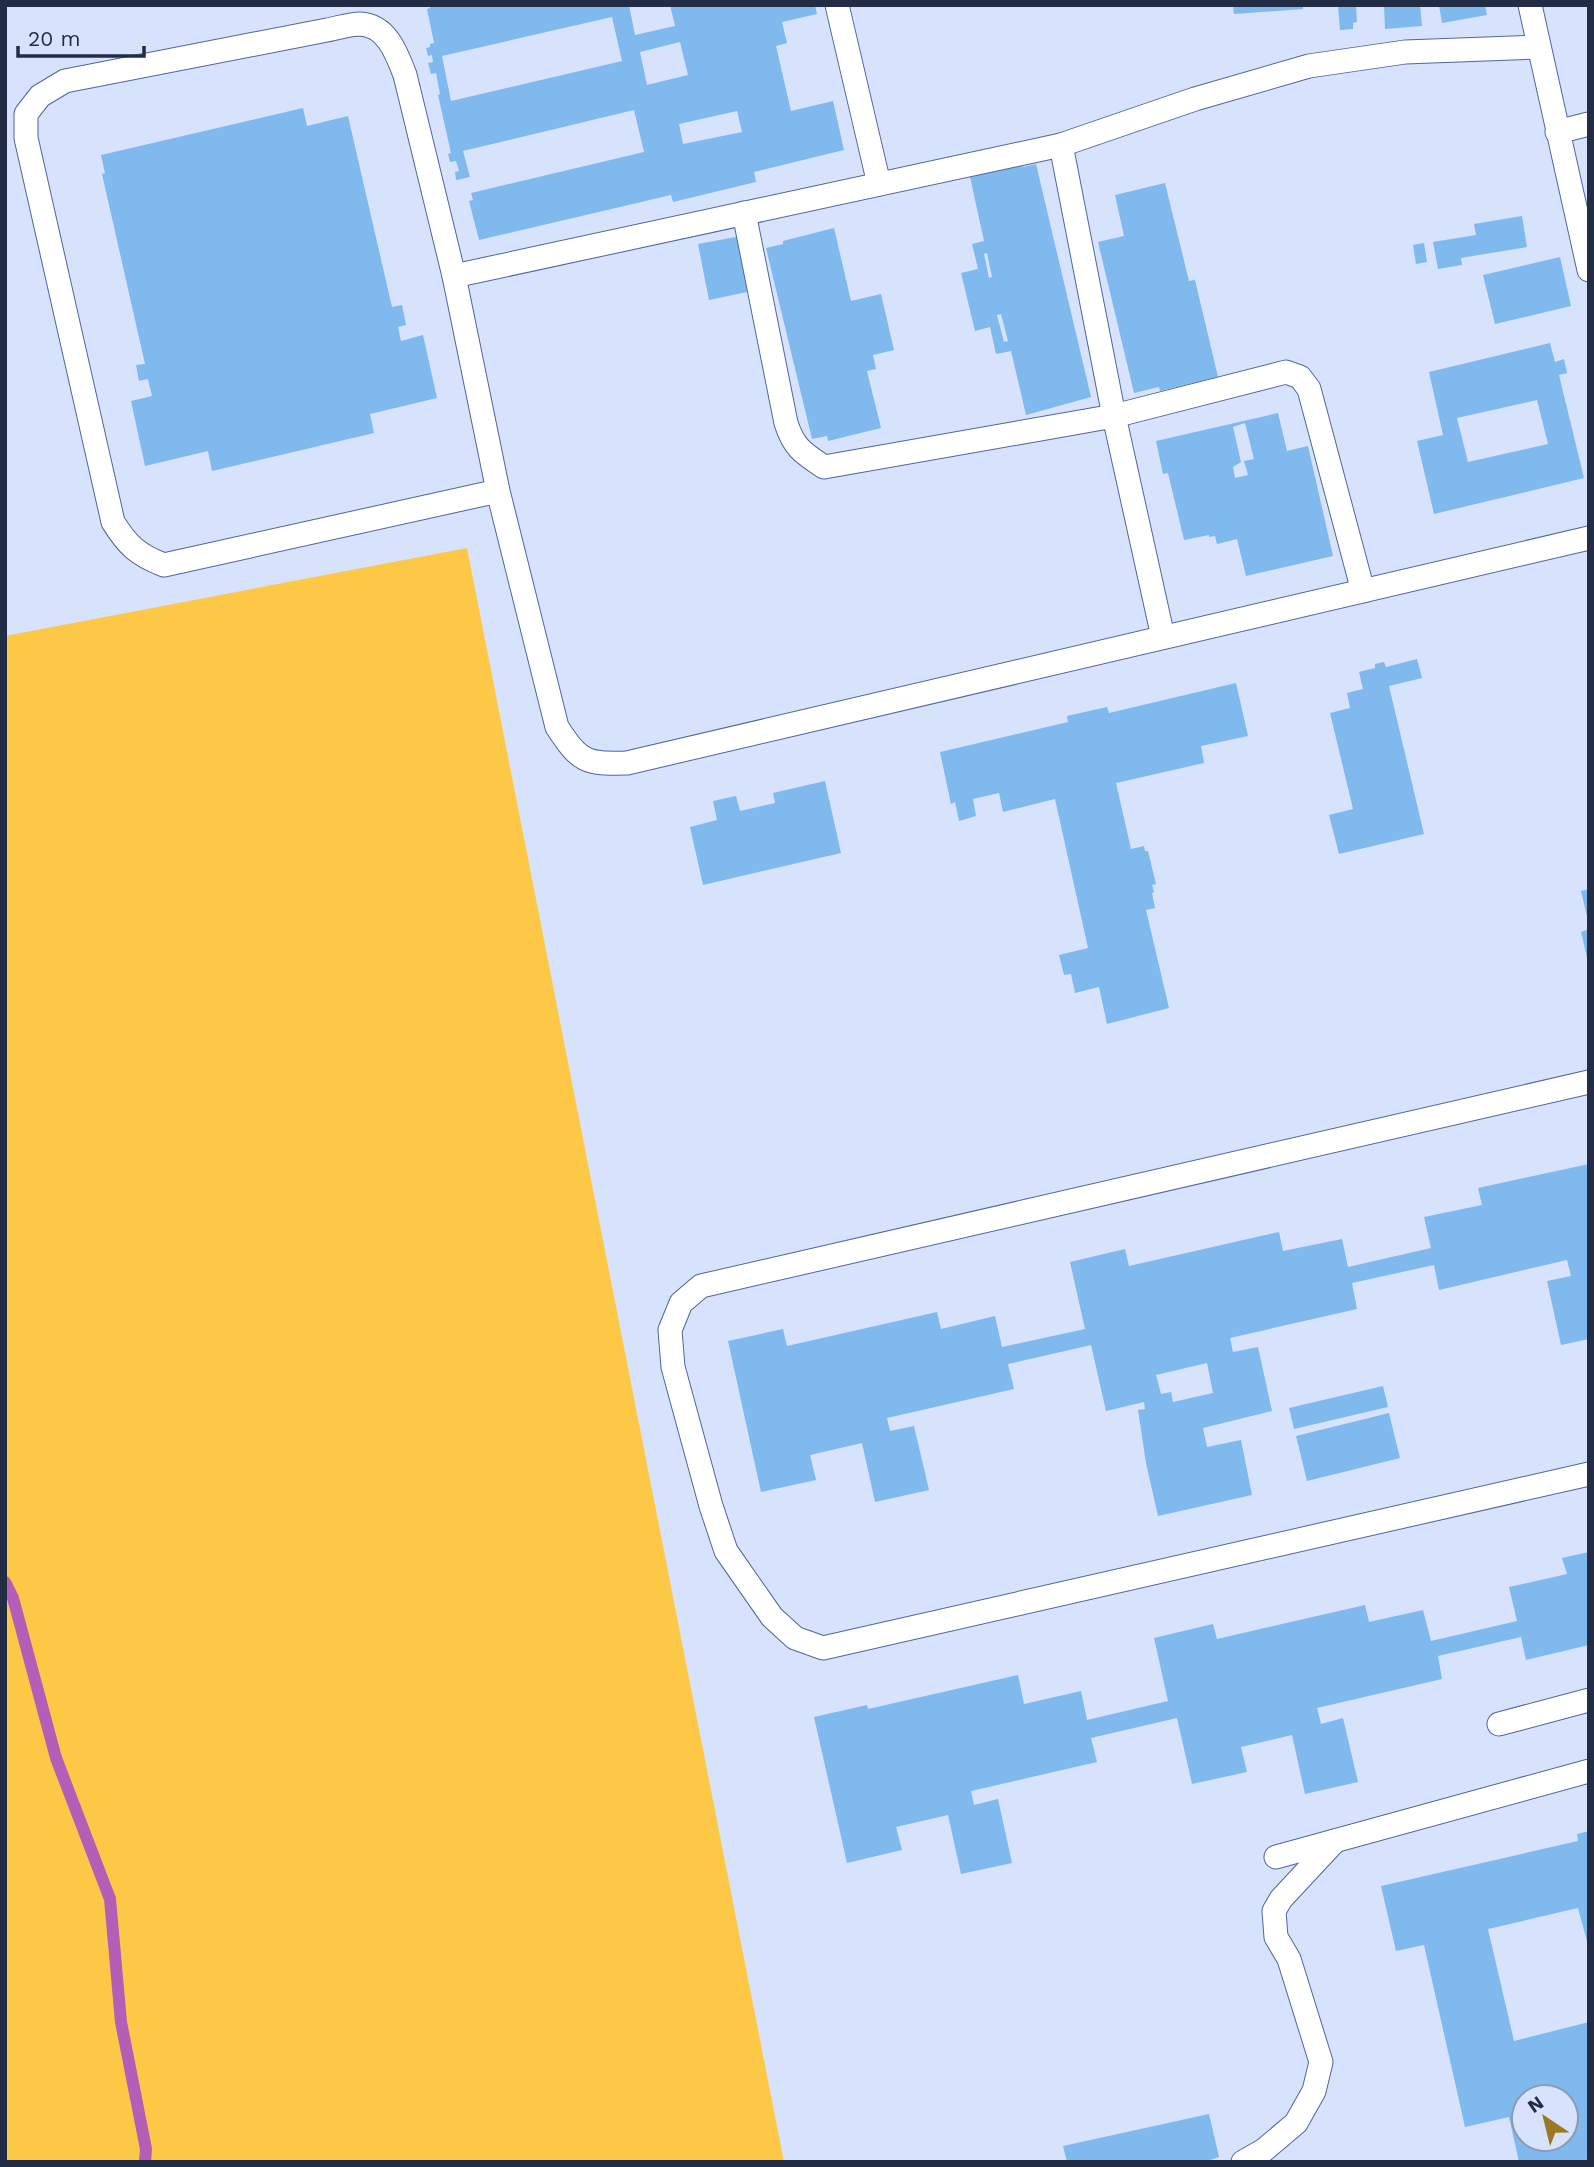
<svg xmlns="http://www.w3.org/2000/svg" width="1594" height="2167" viewBox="0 0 1594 2167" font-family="'Work Sans',sans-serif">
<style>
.green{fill:#fcc845}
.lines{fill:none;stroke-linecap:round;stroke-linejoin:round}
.stream{stroke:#b55eb7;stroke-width:12}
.building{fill:#7fb9ed;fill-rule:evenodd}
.lane-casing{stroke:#4e669f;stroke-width:25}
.lane{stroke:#fff;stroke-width:23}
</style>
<rect width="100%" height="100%" fill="#d7e2fd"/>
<path class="green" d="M467 548 784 2162H5V636Z"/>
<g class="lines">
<path class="stream" d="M5 1582 13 1598 56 1758 110 1899 121 2022 146 2149 145 2162"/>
</g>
<g class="building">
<path d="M430 5H629L635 35 675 26 670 5H815L817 14 782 22 787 43 776 46 791 111 833 101 844 150 754 172 756 182 673 202 671 195 479 240 469 201 473 200 471 193 644 152 634 110 463 151 470 177 456 180 455 172 459 171 456 161 450 162 448 154 451 153 438 95 440 94 436 73 431 74 428 63 433 62 432 55 428 56 426 48 430 47V44L434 43 427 9 430 8ZM612 17 622 61 451 101 442 56ZM680 42 688 75 647 85 640 52ZM737 111 742 132 683 144 679 124Z"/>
<path d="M1233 5H1303V9L1234 14Z"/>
<path d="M1338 5H1356L1357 22 1353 23V29L1340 30Z"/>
<path d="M1384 5H1420L1422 26 1385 29Z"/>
<path d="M1439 5H1485L1487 15 1442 23Z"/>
<path d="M303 108 307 126 348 116 392 307 402 305 406 325 398 327 401 341 423 335 437 398 370 414 374 433 212 471 208 451 145 466 131 401 152 396 148 379 139 381 136 365 145 364 102 174 105 173 101 155Z"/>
<path d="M1022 164 1023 167 1036 164 1091 397 1026 415 1011 351 996 354 990 327 975 331 961 273 978 269 972 244 984 241 970 177ZM987 253 992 277 989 278 984 254ZM1001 314 1008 341 1004 342 997 315Z"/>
<path d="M1165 183 1189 281 1195 280 1218 377 1160 391 1159 387 1134 393 1098 242 1124 236 1115 195Z"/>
<path d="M1522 216 1527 247 1461 258 1462 265 1438 269 1433 242 1476 235 1474 224Z"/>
<path d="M834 228 851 301 881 294 894 350 873 355 876 369 867 371 881 428 828 441 827 436 812 439 766 248 783 244V241Z"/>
<path d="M741 236 752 291 709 300 698 244Z"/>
<path d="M1424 243 1427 262 1416 264 1413 245Z"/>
<path d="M1560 257 1571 306 1495 324 1483 275Z"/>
<path d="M1550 343 1555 362 1564 359 1567 373 1559 375 1584 478 1434 514 1417 441 1443 435 1429 372ZM1537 400 1548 444 1468 462 1457 418Z"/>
<path d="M1278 413 1287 451 1308 446 1333 556 1246 576 1237 539 1217 544 1215 536 1209 537V535L1184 540 1168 473 1163 474 1156 441ZM1245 423 1254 459 1244 461 1248 475 1235 478 1233 467 1241 462 1233 427Z"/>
<path d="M1417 659 1422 678 1389 686 1424 834 1339 854 1329 815 1353 809 1330 713 1350 708 1347 693 1363 689 1359 672 1375 668V664L1384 662 1386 667Z"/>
<path d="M1236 683 1248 736 1201 746 1204 763 1116 783 1131 849 1144 846 1145 851H1148L1156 884 1152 885 1154 892 1152 893 1155 908 1146 910 1169 1008 1107 1024 1099 987 1075 993 1071 974 1064 975 1059 955 1088 948 1055 799 1003 812 999 793 973 799 976 816 959 821 955 802 951 804 940 752 1068 722 1067 716 1107 707 1109 713Z"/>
<path d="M825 781 841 853 703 885 690 827 717 820 713 801 736 796 740 811 775 803 773 793Z"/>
<path d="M1589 889V921H1588L1581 891Z"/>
<path d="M1589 929V962H1588L1581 932Z"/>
<path d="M1589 1164V1339L1561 1345 1547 1281 1571 1276 1567 1260 1439 1290 1434 1265 1352 1283 1357 1309 1230 1338 1233 1352 1258 1347 1272 1411 1203 1428 1207 1447 1241 1440 1252 1495 1158 1516 1146 1463 1138 1410 1145 1409 1144 1402 1106 1411 1091 1345 1008 1364 1014 1389 887 1418 890 1431 914 1426 929 1490 875 1502 862 1443 810 1455 816 1480 761 1492 728 1341 783 1329 787 1346 937 1312 941 1329 995 1316 1002 1347 1085 1329 1070 1262 1125 1249 1129 1266 1279 1232 1283 1251 1342 1239 1348 1267 1431 1248 1424 1217 1482 1205 1478 1188ZM1207 1363 1213 1393 1173 1402 1171 1392 1161 1394 1156 1375Z"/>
<path d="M1383 1386 1388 1407 1294 1429 1289 1408Z"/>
<path d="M1389 1413 1400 1458 1307 1481 1296 1436Z"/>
<path d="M1589 1552V1645L1526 1660 1521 1637 1438 1656 1442 1679 1317 1708 1321 1724 1343 1718 1358 1782 1305 1794 1292 1735 1241 1747 1247 1772 1192 1784 1177 1718 1091 1738 1097 1762 971 1791 974 1805 998 1799 1012 1863 961 1874 948 1815 896 1827 902 1850 847 1863 814 1717 867 1705 868 1709 1018 1675 1024 1704 1081 1691 1087 1720 1168 1701 1154 1638 1213 1624 1217 1639 1365 1605 1369 1622 1423 1610 1431 1641 1517 1621 1509 1587 1567 1574 1562 1558Z"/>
<path d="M1589 1831V1949L1578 1908 1488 1929 1514 2041 1589 2022V2159L1578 2162H1519L1509 2117 1465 2127 1424 1945 1396 1951 1381 1886 1578 1841 1577 1834ZM1524 2097H1566V2139H1524Z"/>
<path d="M1209 2114 1219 2157 1204 2162H1067L1063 2146Z"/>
</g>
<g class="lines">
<g class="lane-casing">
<g id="lane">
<path d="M837 5 879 184"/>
<path d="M1530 5 1589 270"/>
<path d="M1557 132 1589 124"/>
<path d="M1061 145 1114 416 1163 637"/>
<path d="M744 213 786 423C794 448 803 453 824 467L1114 416 1286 372 1300 377 1309 389 1363 591"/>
<path d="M454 276 1061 145 1195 99 1309 66 1405 52 1537 47"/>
<path d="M498 491 164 565C138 555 128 546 113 522L26 138V114L40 96 65 81 327 30C338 28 350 24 360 24 387 25 397 54 405 75L454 276 498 491 557 727C580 762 585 764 627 763L1589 538"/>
<path d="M1589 1082 701 1286 681 1303 670 1330 673 1367 711 1506 726 1551 772 1617 795 1638 823 1648 1589 1474"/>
<path d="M1499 1724 1589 1700"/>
<path d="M1276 1857 1589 1771"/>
<path d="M1243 2162 1264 2150 1296 2123 1314 2091 1321 2062 1289 1959 1276 1937 1274 1911 1281 1899 1335 1841"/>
</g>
</g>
<use href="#lane" class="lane"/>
</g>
<rect width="1594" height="2167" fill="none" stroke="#222c45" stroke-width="14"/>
<g transform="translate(1545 2118) rotate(325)"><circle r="33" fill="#d7e2fd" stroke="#8f99b3" stroke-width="2"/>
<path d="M0-5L12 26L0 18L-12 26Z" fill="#9b7923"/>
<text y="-10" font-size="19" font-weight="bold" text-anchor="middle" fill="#222c45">N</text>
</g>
<path d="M18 46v10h126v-10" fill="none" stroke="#222c45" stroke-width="3.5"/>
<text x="28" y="46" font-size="21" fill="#222c45" stroke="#d7e2fd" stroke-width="5" paint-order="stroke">20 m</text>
</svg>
